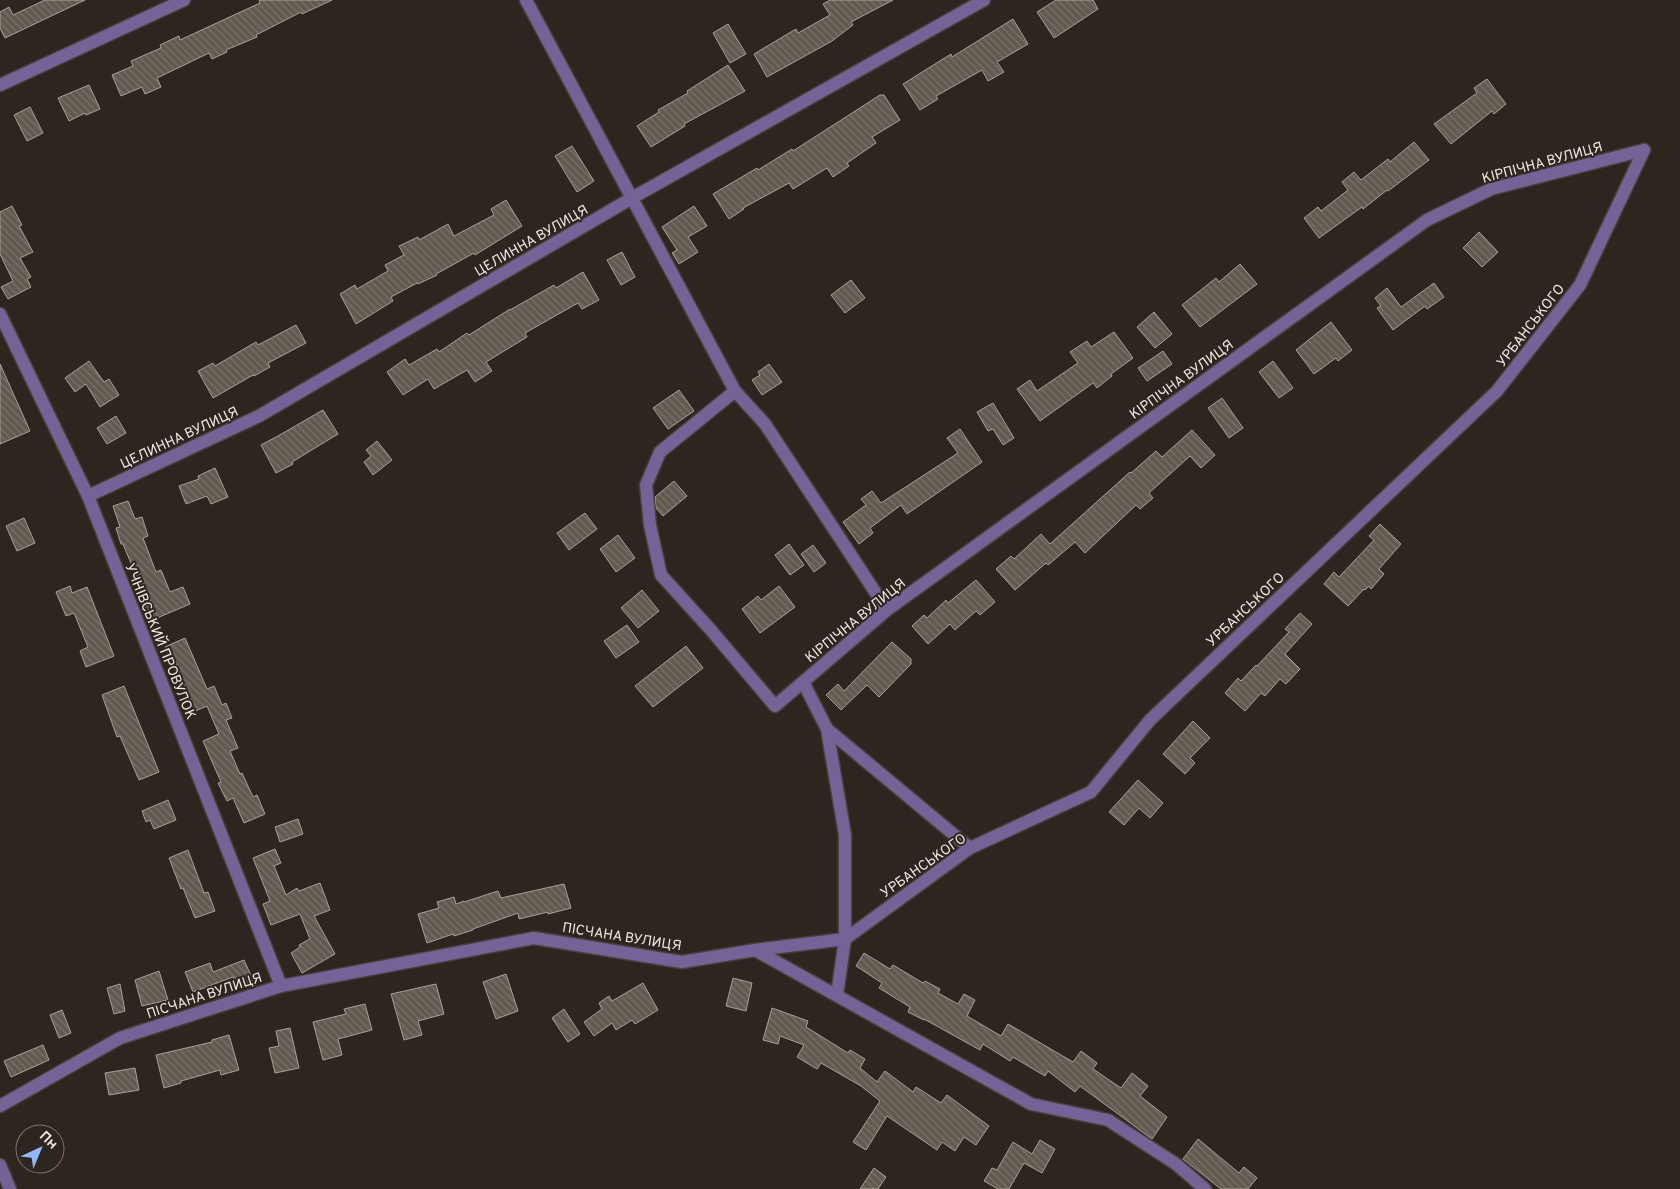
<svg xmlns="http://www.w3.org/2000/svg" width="1680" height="1189" viewBox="0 0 1680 1189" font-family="Overpass,sans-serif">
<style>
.building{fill:url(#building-back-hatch);stroke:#a9a197}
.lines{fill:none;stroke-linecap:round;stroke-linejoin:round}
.minor-casing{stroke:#48413a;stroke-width:15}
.minor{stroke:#756397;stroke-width:12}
.labels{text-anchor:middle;stroke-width:4;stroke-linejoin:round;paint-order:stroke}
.street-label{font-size:14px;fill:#ede8e3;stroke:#2d261f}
</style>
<defs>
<pattern id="building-back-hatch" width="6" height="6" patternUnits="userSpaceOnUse" patternTransform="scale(1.25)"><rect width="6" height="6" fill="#625a51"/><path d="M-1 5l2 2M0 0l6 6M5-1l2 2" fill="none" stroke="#79726a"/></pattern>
</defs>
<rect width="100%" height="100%" fill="#2d261f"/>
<g class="building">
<path d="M45 0H85L5 38 0 28V12L9 7 13 15Z"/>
<path d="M259 0H332L302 14 301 12 256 35 257 37 226 50 227 52 212 59 209 53 157 78 161 87 145 94 142 87 121 96 112 75 133 66 131 61 161 48 160 45 179 36 180 40 260 3Z"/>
<path d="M830 0H893L851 22 853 25 832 41 767 77 754 54 796 29 798 33 830 15 823 4Z"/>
<path d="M1056 0H1093L1098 9 1054 38 1037 12Z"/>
<path d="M1013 19 1028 44 997 62 1004 72 988 81 982 70 936 96 938 99 920 110 903 84 951 54 952 57Z"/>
<path d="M728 24 746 54 730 63 713 33Z"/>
<path d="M728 65 745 91 684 124 685 126 651 147 637 126 659 112 658 110 688 93 687 91Z"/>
<path d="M1487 79 1506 104 1494 114 1492 111 1451 144 1434 124 1477 93 1474 88Z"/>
<path d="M89 85 100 109 86 115 85 113 69 121 58 98Z"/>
<path d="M880 95H884L900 120 872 137 876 143 847 163 849 166 833 177 827 168 793 189 789 183 743 208 744 209 729 219 713 194 757 168 758 170 792 149 793 151Z"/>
<path d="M30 107 43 133 27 141 14 115Z"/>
<path d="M1414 142 1429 160 1388 191 1387 190 1363 209 1362 207 1319 238 1304 218 1318 207 1321 211 1348 190 1342 182 1354 172 1361 180 1388 159 1390 162Z"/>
<path d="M572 146 594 181 577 192 555 156Z"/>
<path d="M506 200 522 226 475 255 474 253 436 274 437 275 418 284 417 283 391 297 393 301 356 324 340 294 355 285 357 289 388 271 385 265 404 255 399 246 418 237 419 240 448 224 454 236 494 215 491 209Z"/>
<path d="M12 206 22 225 19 226 33 252 20 258 31 277 27 279 31 287 8 299 1 287 13 281 0 254V212Z"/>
<path d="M694 206 707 226 688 237 698 252 679 264 672 253 677 250 662 227Z"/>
<path d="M1479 232 1498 252 1482 267 1463 248Z"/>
<path d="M622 252 635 277 621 285 607 260Z"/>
<path d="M1240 264 1257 284 1200 327 1182 305 1216 278 1219 282Z"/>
<path d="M583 272 599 300 582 309 578 303 525 333 527 337 486 362 492 371 475 382 467 370 434 389 428 379 403 395 387 372 405 359 409 365 437 349 439 352 467 333 469 335 510 309V310L554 285 556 288Z"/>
<path d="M851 280 865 298 845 313 831 295Z"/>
<path d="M1434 283 1444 297 1427 309 1425 306 1393 330 1377 308 1381 306 1375 298 1387 288 1401 307Z"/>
<path d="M1154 312 1172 334 1155 348 1137 327Z"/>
<path d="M1331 322 1352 350 1338 361 1336 358 1314 374 1296 350Z"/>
<path d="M296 325 306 343 268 363 270 367 254 376 253 375 213 398 198 371 213 363 215 366 256 342 258 345Z"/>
<path d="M1114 332 1133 358 1111 374 1112 376 1097 388 1093 383 1040 421 1017 389 1030 380 1037 391 1078 363 1070 352 1087 341 1091 347Z"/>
<path d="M1163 351 1172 364 1147 381 1138 368Z"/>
<path d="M89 361 104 382 109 379 119 395 100 407 86 384 75 392 65 378Z"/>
<path d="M1273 361 1293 388 1279 398 1259 372Z"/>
<path d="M0 364 30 431 0 444Z"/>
<path d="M769 364 782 382 762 395 752 380 760 375 758 372Z"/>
<path d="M679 390 694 411 668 429 653 408Z"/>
<path d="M1222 398 1243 428 1229 438 1208 408Z"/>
<path d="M993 403 1014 438 1003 445 993 429 988 431 977 412Z"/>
<path d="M323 410 338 434 292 462 293 464 276 473 261 445 278 436Z"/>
<path d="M116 416 126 433 107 444 97 428Z"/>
<path d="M960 429 982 462 907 514 901 505 870 528 873 533 859 544 843 522 866 505 861 499 872 491 881 503 958 453 947 438Z"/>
<path d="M1192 430 1215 455 1201 468 1190 456 1149 493 1153 498 1140 509 1136 505 1085 553 1075 542 1048 565 1046 563 1015 590 996 569 1011 556 1014 559 1041 534 1050 544 1130 472 1131 473 1156 451 1162 457Z"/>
<path d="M377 441 392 460 373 475 364 462 371 456 366 450Z"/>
<path d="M215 468 228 497 211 504 207 496 186 504 179 486 199 479 198 476Z"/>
<path d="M674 481 687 496 663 516 656 508 655 497Z"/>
<path d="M128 501 135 519 142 517 148 536 143 538 156 572 161 570 170 592 183 587 190 604 150 621 143 604 147 602 123 544H121L116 528 120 527 113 506Z"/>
<path d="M585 513 597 529 569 550 557 533Z"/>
<path d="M24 518 35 543 17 551 6 526Z"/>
<path d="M1380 524 1401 544 1379 569 1384 574 1371 589 1369 586 1365 590 1364 589 1348 606 1324 584 1334 572 1339 577 1374 540 1369 536Z"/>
<path d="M618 535 635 558 616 572 600 549Z"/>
<path d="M789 544 804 565 790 575 775 555Z"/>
<path d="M813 545 826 563 814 572 801 554Z"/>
<path d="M976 580 995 602 980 615 976 611 955 630 950 624 928 644 912 626 924 615 927 618 946 600 948 603Z"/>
<path d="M70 586 72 593 87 587 114 656 86 667 80 651 88 647 74 613 66 616 56 592Z"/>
<path d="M779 586 795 607 760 633 742 609 758 596 761 600Z"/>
<path d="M642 590 659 611 638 628 621 608Z"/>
<path d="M1300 613 1312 624 1285 654 1300 669 1286 684 1280 679 1265 696 1261 693 1245 711 1225 693 1238 678 1241 681 1256 665 1257 666 1289 632 1285 629Z"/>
<path d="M627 625 639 642 616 658 604 641Z"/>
<path d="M185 638 207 689 214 686 222 705 226 703 232 718 226 720 238 748 230 751 240 774 242 773 253 797 257 795 265 814 244 823 233 798 227 801 218 783 221 782 203 741 219 734 207 706 193 712 165 647Z"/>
<path d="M892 642 911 659V664L879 697 867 685 841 710 826 695 838 684 844 691Z"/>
<path d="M686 646 703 668 653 707 635 686Z"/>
<path d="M124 686 159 772 139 780 120 736 117 737 102 695Z"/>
<path d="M1193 721 1210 738 1190 758 1195 763 1185 774 1163 754Z"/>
<path d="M1138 780 1163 803 1150 818 1139 808 1124 825 1109 812Z"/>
<path d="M168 800 176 820 154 829 150 820 146 822 142 811Z"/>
<path d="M298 819 303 834 280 842 275 827Z"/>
<path d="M275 849 281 863 274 866 286 895 297 888 299 891 320 883 330 910 314 916 335 954 302 973 291 953 300 947 299 945 310 939 300 914 271 925 263 904 270 901 253 858Z"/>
<path d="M188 850 204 893 208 892 215 911 195 918 183 888 181 889 169 858Z"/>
<path d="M564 884 571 908 548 914V912L519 919 518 913 473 929V930L454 936 453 934 427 943 418 914 439 908 437 902 454 897 456 904 464 901V902L498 891 501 898Z"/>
<path d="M864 953 890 969 893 965 923 983 925 981 940 989 938 993 958 1004 964 994 975 1000 967 1016 1001 1036 1008 1024 1073 1062 1081 1051 1097 1063 1093 1069 1121 1088 1132 1073 1148 1086 1140 1096 1167 1117 1152 1139 1080 1086 1075 1092 1048 1071 1045 1076 1013 1057 1010 1061 983 1044 980 1050 924 1019V1020L908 1012 910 1007 879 988 882 983 856 966Z"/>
<path d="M244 960 253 980 237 987 233 977 193 992 185 972 210 963 213 972Z"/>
<path d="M159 971 168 1000 142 1006 135 980Z"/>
<path d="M506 974 518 1011 496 1019 483 982Z"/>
<path d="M733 978 752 983 746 1011 726 1006Z"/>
<path d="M643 983 658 1010 635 1024 632 1020 616 1030 612 1023 594 1036 584 1022 602 1009 599 1003 609 996 612 1001Z"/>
<path d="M120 984 125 1011 114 1014 107 988Z"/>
<path d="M436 984 444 1014 418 1021 422 1035 404 1040 391 994Z"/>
<path d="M365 1004 372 1030 338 1039 342 1055 323 1060 313 1022 346 1014 344 1009Z"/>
<path d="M772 1008 808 1021 806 1027 848 1053 850 1050 865 1059 860 1068 877 1082 885 1071 913 1092 916 1087 941 1103 947 1095 989 1126 976 1145 964 1137 955 1151 942 1142 937 1150 887 1116 866 1150 853 1142 880 1101 861 1086 821 1063 817 1069 797 1057 804 1045 780 1036 778 1044 763 1040Z"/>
<path d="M564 1009 580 1034 568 1042 552 1018Z"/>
<path d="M62 1010 71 1033 59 1038 50 1015Z"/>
<path d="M290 1028 299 1068 275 1073 269 1048 279 1046 276 1031Z"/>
<path d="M229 1035 239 1070 221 1075 220 1070 181 1081V1083L164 1088 156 1055 212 1042V1040Z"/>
<path d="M43 1045 49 1060 11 1077 4 1061Z"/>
<path d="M135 1068 139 1090 109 1095 105 1073Z"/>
<path d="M1198 1139 1239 1173 1244 1167 1257 1178 1248 1189H1221L1183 1159Z"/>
<path d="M1040 1140 1055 1149 1042 1173 1024 1163 1009 1189H998L984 1181 992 1168 997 1170 1013 1142 1032 1154Z"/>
<path d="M874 1168 886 1177 878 1189H860Z"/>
</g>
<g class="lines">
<g class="minor-casing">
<g id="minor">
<path d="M526 0 735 391 765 424 887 610"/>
<path d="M0 85 184 0"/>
<path d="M0 314 88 496 281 986"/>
<path d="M735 391 660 452 646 485 650 525 661 575 710 629 775 706 887 610 1427 220 1491 189 1644 150"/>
<path d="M88 496 259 416 632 198 984 0"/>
<path d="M803 682 827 729 970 848"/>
<path d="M827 729 845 835V939L837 995"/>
<path d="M755 950 845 939 970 848 1091 792 1150 720 1497 391 1580 285 1644 150"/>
<path d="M0 1106 120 1038 281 986 534 938 682 962 755 950 1031 1104 1108 1120 1176 1164 1205 1189"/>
<path d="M0 1165 10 1189"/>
</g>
</g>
<use href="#minor" class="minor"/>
</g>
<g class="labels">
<g class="street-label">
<text transform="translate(1542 162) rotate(-15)" y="5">КIРПIЧНА ВУЛИЦЯ</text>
<text transform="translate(531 240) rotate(-30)" y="5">ЦЕЛИННА ВУЛИЦЯ</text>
<text transform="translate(1530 325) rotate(-52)" y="5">УРБАНСЬКОГО</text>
<text transform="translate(1181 379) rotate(-36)" y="5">КIРПIЧНА ВУЛИЦЯ</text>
<text transform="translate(179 437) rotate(-25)" y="5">ЦЕЛИННА ВУЛИЦЯ</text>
<text transform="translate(1245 609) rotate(-43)" y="5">УРБАНСЬКОГО</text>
<text transform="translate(855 620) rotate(-39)" y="5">КIРПIЧНА ВУЛИЦЯ</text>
<text transform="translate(161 641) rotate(68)" y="5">УЧНІВСЬКИЙ ПРОВУЛОК</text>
<text transform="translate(923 865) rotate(-35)" y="5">УРБАНСЬКОГО</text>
<text transform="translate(622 936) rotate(9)" y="5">ПIСЧАНА ВУЛИЦЯ</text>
<text transform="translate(204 995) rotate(-18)" y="5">ПIСЧАНА ВУЛИЦЯ</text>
</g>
</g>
<g transform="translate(40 1149) rotate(44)"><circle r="24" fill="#2d261f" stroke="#7a746d"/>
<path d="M0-4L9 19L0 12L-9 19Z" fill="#93b7fd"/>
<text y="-8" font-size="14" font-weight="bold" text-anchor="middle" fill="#ede8e3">Пн</text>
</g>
</svg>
